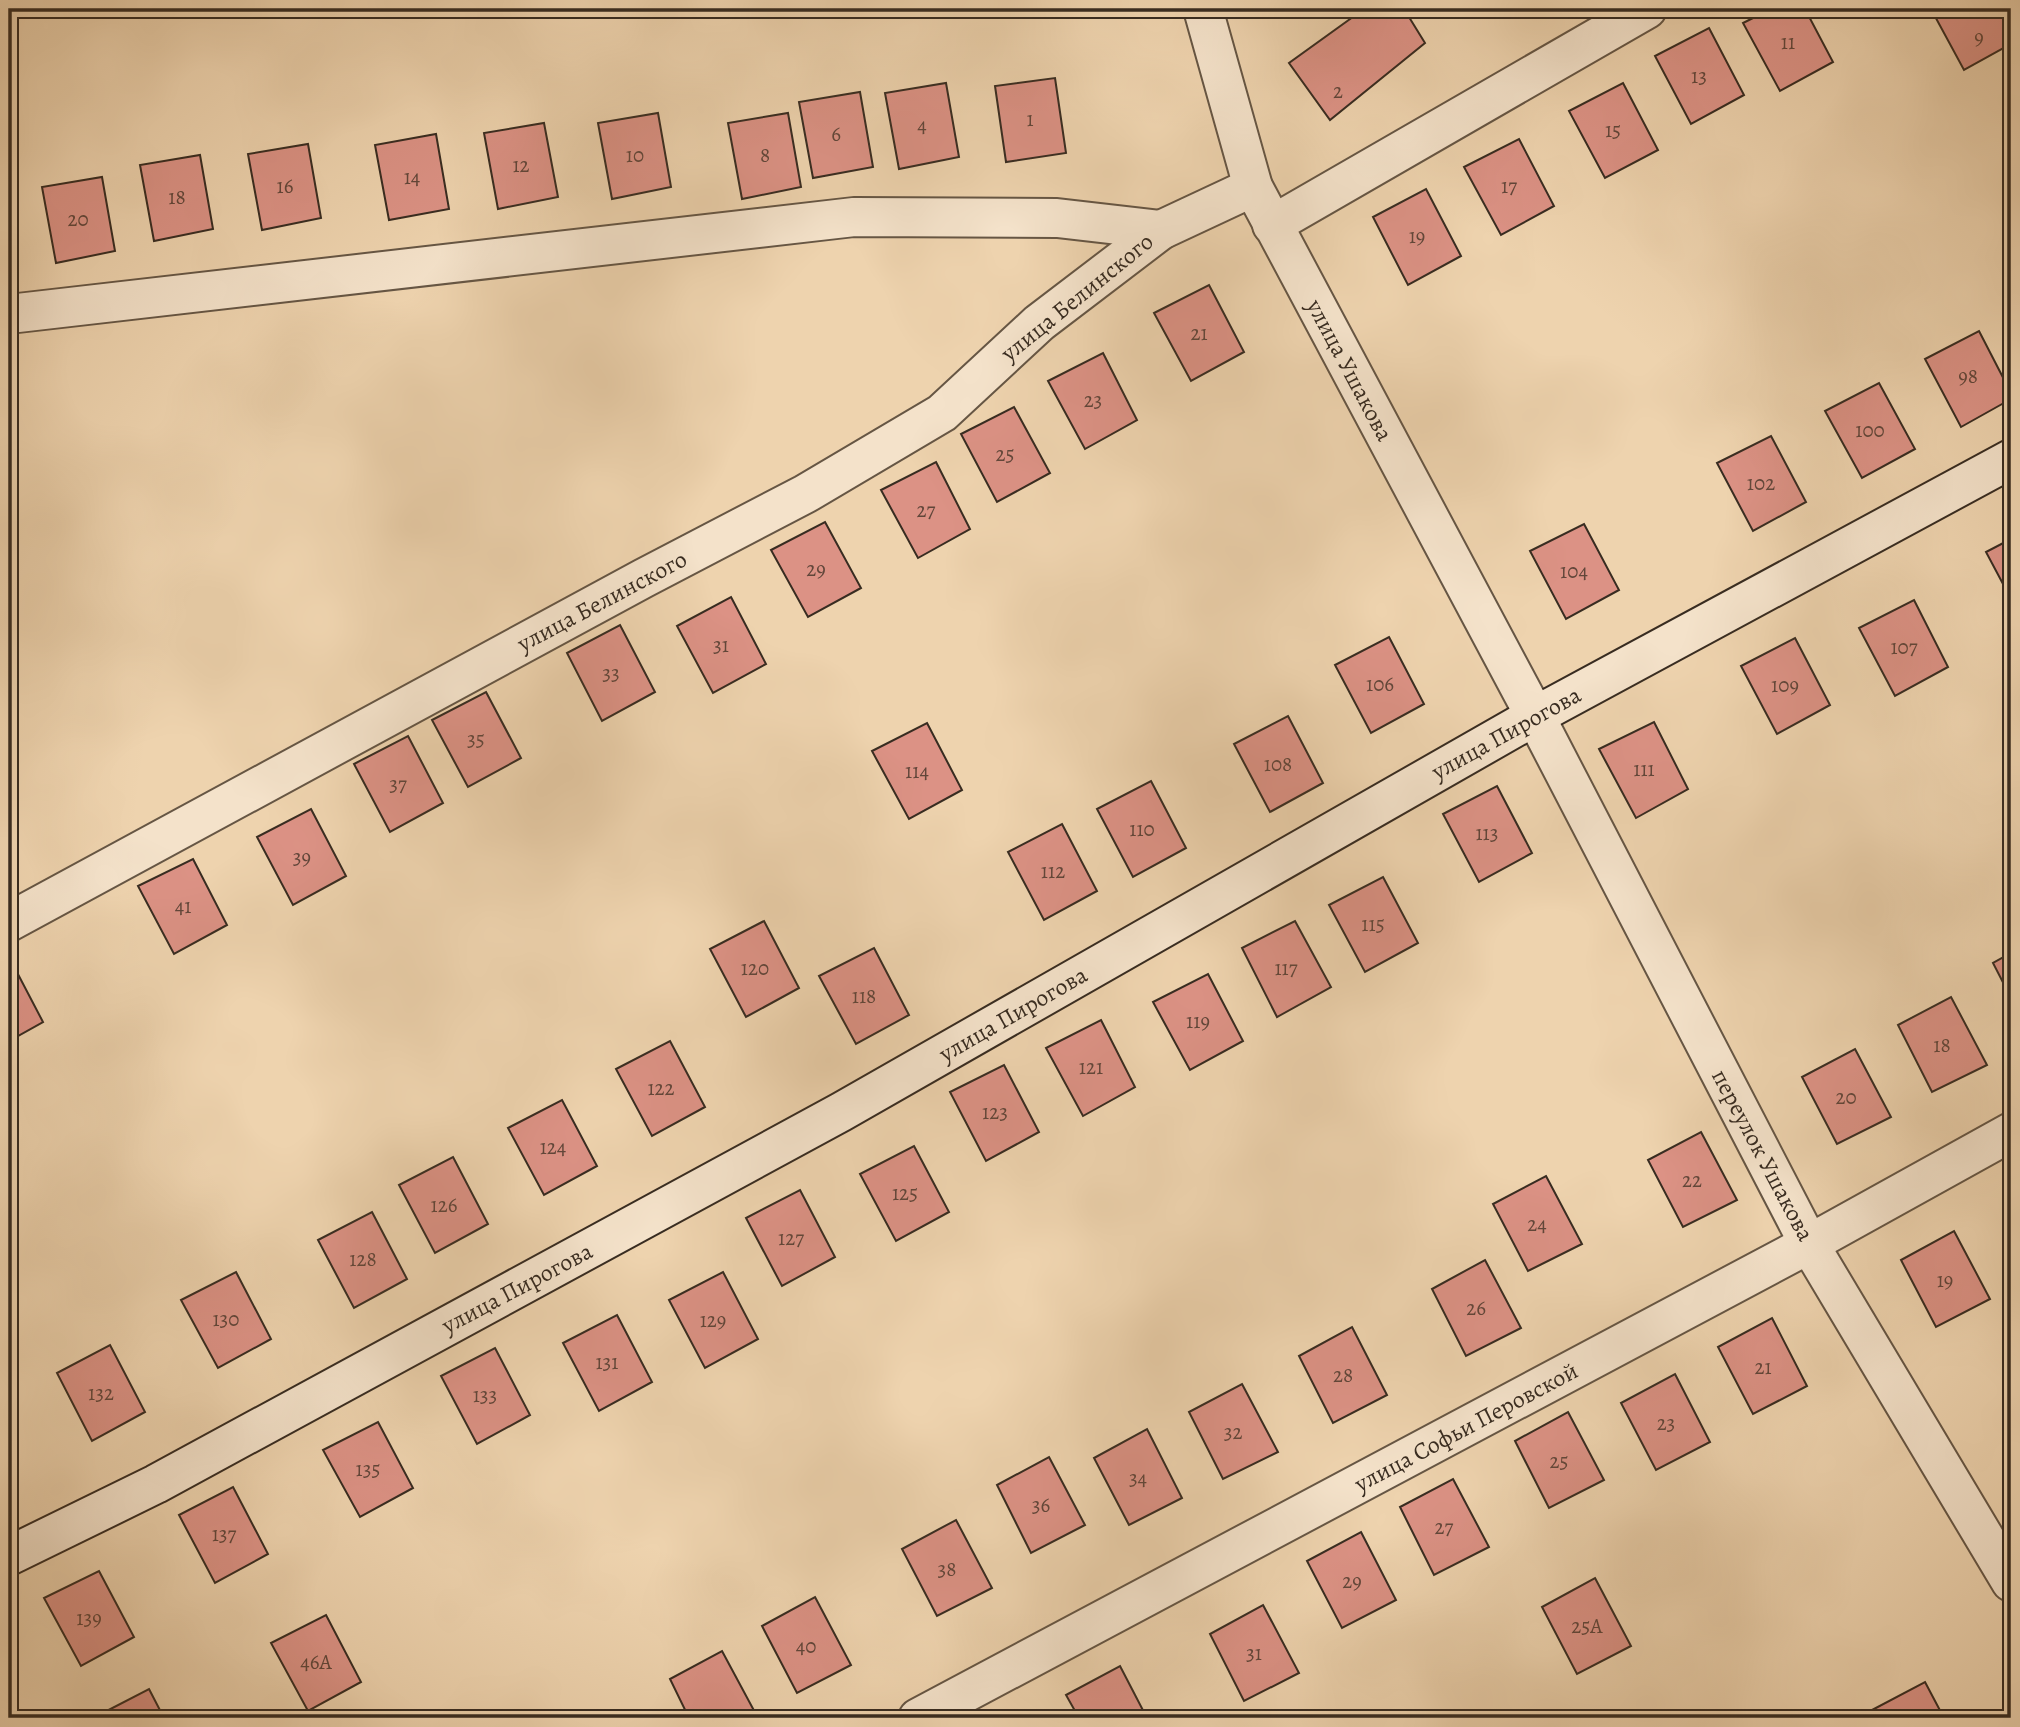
<svg xmlns="http://www.w3.org/2000/svg" width="2020" height="1727" viewBox="0 0 2020 1727" font-family="Alegreya,serif">
<style>
.building{fill:#dc9285;stroke:#382c21;stroke-width:2}
.lines{fill:none;stroke-linecap:round;stroke-linejoin:round}
.street-casing{stroke:#665644;stroke-width:42}
.secondary-casing{stroke:#382c21;stroke-width:42}
.street{stroke:#f4e2ca;stroke-width:38}
.secondary{stroke:#f4e2ca;stroke-width:38}
.labels{text-anchor:middle;stroke-width:7;stroke-linejoin:round;paint-order:stroke}
.number-label{font-size:21px;fill:#61463a}
.street-label{font-size:24px;fill:#382c21;stroke:#f4e2ca}
</style>
<rect width="100%" height="100%" fill="#eed3ae"/>
<filter id="stains"><feTurbulence type="fractalNoise" baseFrequency=".00286" numOctaves="4"/><feColorMatrix values="0 0 0 0 .2 0 0 0 0 .09 0 0 0 0 .02 0 0 0 .5 -.17"/></filter>
<radialGradient id="worn" r=".72"><stop offset=".6" stop-color="#630" stop-opacity="0"/><stop offset="1" stop-color="#630" stop-opacity=".3"/></radialGradient>
<g class="building">
<path d="M1364 9H1404L1425 43 1330 120 1289 63Z"/>
<path d="M1771 9H1805L1833 62 1780 91 1743 23Z"/>
<path d="M1931 9H2000L2011 30V44L1964 70Z"/>
<path d="M1709 28 1744 95 1691 124 1655 56Z"/>
<path d="M1055 78 1066 153 1006 162 995 86Z"/>
<path d="M946 83 959 157 899 169 885 93Z"/>
<path d="M1623 83 1658 150 1605 178 1569 111Z"/>
<path d="M860 92 873 167 813 178 799 102Z"/>
<path d="M658 113 671 187 612 199 598 123Z"/>
<path d="M788 113 801 187 742 199 728 123Z"/>
<path d="M544 123 558 197 498 209 484 133Z"/>
<path d="M436 134 449 209 389 220 375 145Z"/>
<path d="M1519 139 1554 206 1501 235 1464 167Z"/>
<path d="M308 144 321 218 262 230 248 154Z"/>
<path d="M200 155 213 229 154 241 140 165Z"/>
<path d="M102 177 115 251 56 263 42 187Z"/>
<path d="M1426 189 1461 256 1408 285 1373 217Z"/>
<path d="M1209 285 1244 352 1191 381 1154 313Z"/>
<path d="M1979 331 2011 393V399L1961 427 1925 359Z"/>
<path d="M1103 353 1137 420 1085 449 1048 381Z"/>
<path d="M1879 383 1915 449 1862 478 1825 411Z"/>
<path d="M1014 407 1050 473 997 502 961 434Z"/>
<path d="M1771 436 1806 502 1753 531 1717 463Z"/>
<path d="M936 462 970 529 918 558 881 490Z"/>
<path d="M825 522 861 588 808 617 771 550Z"/>
<path d="M1584 524 1619 590 1566 619 1530 551Z"/>
<path d="M2011 539V599L1986 552Z"/>
<path d="M731 597 766 664 713 693 677 626Z"/>
<path d="M1914 600 1948 667 1895 696 1859 628Z"/>
<path d="M620 625 655 692 602 721 567 653Z"/>
<path d="M1389 637 1424 704 1371 733 1335 665Z"/>
<path d="M1795 638 1830 705 1777 734 1741 666Z"/>
<path d="M486 692 521 758 468 787 432 720Z"/>
<path d="M1288 716 1323 783 1270 812 1234 744Z"/>
<path d="M1654 722 1688 789 1636 818 1599 749Z"/>
<path d="M927 723 962 790 909 819 872 751Z"/>
<path d="M408 736 443 803 390 832 354 764Z"/>
<path d="M1151 781 1186 848 1133 877 1097 809Z"/>
<path d="M1497 786 1532 853 1479 882 1443 814Z"/>
<path d="M311 809 346 876 293 905 257 837Z"/>
<path d="M1062 824 1097 891 1044 920 1008 852Z"/>
<path d="M193 859 227 925 174 954 138 886Z"/>
<path d="M1383 877 1418 943 1365 972 1329 905Z"/>
<path d="M764 921 799 988 746 1017 710 949Z"/>
<path d="M1295 921 1331 987 1277 1017 1242 948Z"/>
<path d="M874 948 909 1015 856 1044 819 976Z"/>
<path d="M2011 953V998L1993 963Z"/>
<path d="M9 957 43 1022 9 1041Z"/>
<path d="M1208 974 1243 1041 1190 1070 1153 1002Z"/>
<path d="M1951 997 1987 1065 1932 1092 1898 1025Z"/>
<path d="M1101 1020 1135 1087 1083 1116 1046 1048Z"/>
<path d="M670 1041 705 1107 652 1136 616 1069Z"/>
<path d="M1855 1049 1891 1117 1837 1144 1802 1077Z"/>
<path d="M1004 1065 1039 1132 986 1161 950 1092Z"/>
<path d="M562 1100 597 1166 544 1195 508 1128Z"/>
<path d="M1701 1132 1737 1200 1683 1227 1648 1160Z"/>
<path d="M914 1146 949 1212 896 1241 860 1174Z"/>
<path d="M453 1157 488 1224 435 1253 399 1185Z"/>
<path d="M1546 1176 1582 1244 1528 1271 1493 1204Z"/>
<path d="M800 1190 835 1257 782 1286 746 1218Z"/>
<path d="M372 1212 407 1279 354 1308 318 1240Z"/>
<path d="M1954 1231 1990 1299 1936 1327 1901 1260Z"/>
<path d="M1485 1260 1521 1328 1466 1356 1432 1289Z"/>
<path d="M236 1272 271 1339 218 1368 181 1300Z"/>
<path d="M723 1272 758 1339 705 1368 669 1300Z"/>
<path d="M617 1315 652 1382 599 1411 563 1343Z"/>
<path d="M1772 1318 1807 1386 1753 1414 1718 1347Z"/>
<path d="M1352 1327 1387 1395 1333 1423 1299 1356Z"/>
<path d="M110 1345 145 1412 92 1441 57 1373Z"/>
<path d="M495 1348 530 1415 477 1444 441 1376Z"/>
<path d="M1675 1374 1710 1442 1656 1470 1621 1403Z"/>
<path d="M1242 1384 1278 1452 1223 1479 1189 1412Z"/>
<path d="M1568 1412 1604 1480 1549 1508 1515 1441Z"/>
<path d="M378 1422 413 1488 360 1517 323 1450Z"/>
<path d="M1147 1429 1182 1498 1129 1525 1094 1458Z"/>
<path d="M1049 1457 1085 1525 1031 1553 997 1485Z"/>
<path d="M1453 1479 1489 1547 1434 1575 1400 1507Z"/>
<path d="M233 1487 268 1554 215 1583 179 1515Z"/>
<path d="M956 1520 992 1588 937 1616 902 1549Z"/>
<path d="M1361 1532 1396 1600 1342 1628 1307 1561Z"/>
<path d="M99 1571 134 1637 81 1666 44 1598Z"/>
<path d="M1595 1578 1631 1646 1577 1674 1542 1607Z"/>
<path d="M815 1597 851 1665 797 1693 762 1626Z"/>
<path d="M1263 1605 1299 1673 1244 1701 1210 1634Z"/>
<path d="M326 1615 361 1682 308 1711 271 1643Z"/>
<path d="M722 1651 758 1718H689L670 1679Z"/>
<path d="M1120 1666 1147 1718H1079L1066 1695Z"/>
<path d="M1925 1682 1944 1718H1876L1872 1710Z"/>
<path d="M149 1689 164 1718 95 1717Z"/>
</g>
<g class="lines">
<g class="street-casing">
<g id="street">
<path d="M1203 9 1253 187 1535 716 1809 1244 2011 1582"/>
<path d="M1272 225 1647 9"/>
<path d="M9 314 854 217 1057 218 1161 230"/>
<path d="M9 922 644 578 805 494 942 413 1039 323 1161 230 1253 187"/>
<path d="M918 1718 1809 1244 2011 1132"/>
</g>
</g>
<g class="secondary-casing">
<path id="secondary" d="M9 1556 156 1484 841 1112 1535 716 2011 459"/>
</g>
<use href="#street" class="street"/>
<use href="#secondary" class="secondary"/>
</g>
<g class="labels">
<g class="number-label">
<text x="1979" y="44">9</text>
<text x="1788" y="49">11</text>
<text x="1699" y="83">13</text>
<text x="1338" y="98">2</text>
<text x="1030" y="126">1</text>
<text x="922" y="132">4</text>
<text x="1613" y="137">15</text>
<text x="836" y="141">6</text>
<text x="635" y="162">10</text>
<text x="765" y="162">8</text>
<text x="521" y="172">12</text>
<text x="412" y="184">14</text>
<text x="285" y="193">16</text>
<text x="1509" y="193">17</text>
<text x="177" y="204">18</text>
<text x="78" y="226">20</text>
<text x="1417" y="243">19</text>
<text x="1199" y="340">21</text>
<text x="1968" y="383">98</text>
<text x="1093" y="407">23</text>
<text x="1870" y="437">100</text>
<text x="1005" y="461">25</text>
<text x="1761" y="490">102</text>
<text x="926" y="517">27</text>
<text x="816" y="576">29</text>
<text x="1574" y="578">104</text>
<text x="721" y="652">31</text>
<text x="1904" y="654">107</text>
<text x="611" y="680">33</text>
<text x="1380" y="691">106</text>
<text x="1785" y="692">109</text>
<text x="476" y="746">35</text>
<text x="1278" y="771">108</text>
<text x="1644" y="776">111</text>
<text x="917" y="778">114</text>
<text x="398" y="791">37</text>
<text x="1142" y="836">110</text>
<text x="1487" y="840">113</text>
<text x="302" y="864">39</text>
<text x="1053" y="878">112</text>
<text x="183" y="913">41</text>
<text x="1373" y="931">115</text>
<text x="755" y="975">120</text>
<text x="1286" y="975">117</text>
<text x="864" y="1003">118</text>
<text x="1198" y="1028">119</text>
<text x="1942" y="1052">18</text>
<text x="1091" y="1074">121</text>
<text x="661" y="1095">122</text>
<text x="1846" y="1104">20</text>
<text x="995" y="1119">123</text>
<text x="553" y="1154">124</text>
<text x="1692" y="1187">22</text>
<text x="905" y="1200">125</text>
<text x="444" y="1212">126</text>
<text x="1537" y="1231">24</text>
<text x="791" y="1245">127</text>
<text x="363" y="1266">128</text>
<text x="1945" y="1287">19</text>
<text x="1476" y="1315">26</text>
<text x="226" y="1326">130</text>
<text x="713" y="1327">129</text>
<text x="607" y="1369">131</text>
<text x="1763" y="1374">21</text>
<text x="1343" y="1382">28</text>
<text x="101" y="1400">132</text>
<text x="485" y="1402">133</text>
<text x="1666" y="1430">23</text>
<text x="1233" y="1439">32</text>
<text x="1559" y="1468">25</text>
<text x="368" y="1476">135</text>
<text x="1138" y="1485">34</text>
<text x="1041" y="1512">36</text>
<text x="1444" y="1534">27</text>
<text x="224" y="1541">137</text>
<text x="947" y="1576">38</text>
<text x="1352" y="1588">29</text>
<text x="89" y="1625">139</text>
<text x="1587" y="1633">25А</text>
<text x="806" y="1653">40</text>
<text x="1254" y="1660">31</text>
<text x="316" y="1669">46А</text>
</g>
<g class="street-label">
<text transform="translate(1077 297) rotate(-39)" y="8">улица Белинского</text>
<text transform="translate(1350 370) rotate(62)" y="8">улица Ушакова</text>
<text transform="translate(602 601) rotate(-28)" y="8">улица Белинского</text>
<text transform="translate(1506 733) rotate(-29)" y="8">улица Пирогова</text>
<text transform="translate(1013 1014) rotate(-30)" y="8">улица Пирогова</text>
<text transform="translate(1763 1155) rotate(62)" y="8">переулок Ушакова</text>
<text transform="translate(517 1288) rotate(-28)" y="8">улица Пирогова</text>
<text transform="translate(1466 1427) rotate(-28)" y="8">улица Софьи Перовской</text>
</g>
</g>
<rect width="2020" height="1727" fill="none" stroke="#eed3ae" stroke-width="35"/>
<rect x="10" y="10" width="1999" height="1706" fill="none" stroke="#382c21" stroke-width="3.5"/>
<rect x="18" y="18" width="1985" height="1692" fill="none" stroke="#382c21" stroke-width="2"/>
<rect width="100%" height="100%" filter="url(#stains)"/>
<rect width="100%" height="100%" fill="url(#worn)"/>
</svg>
